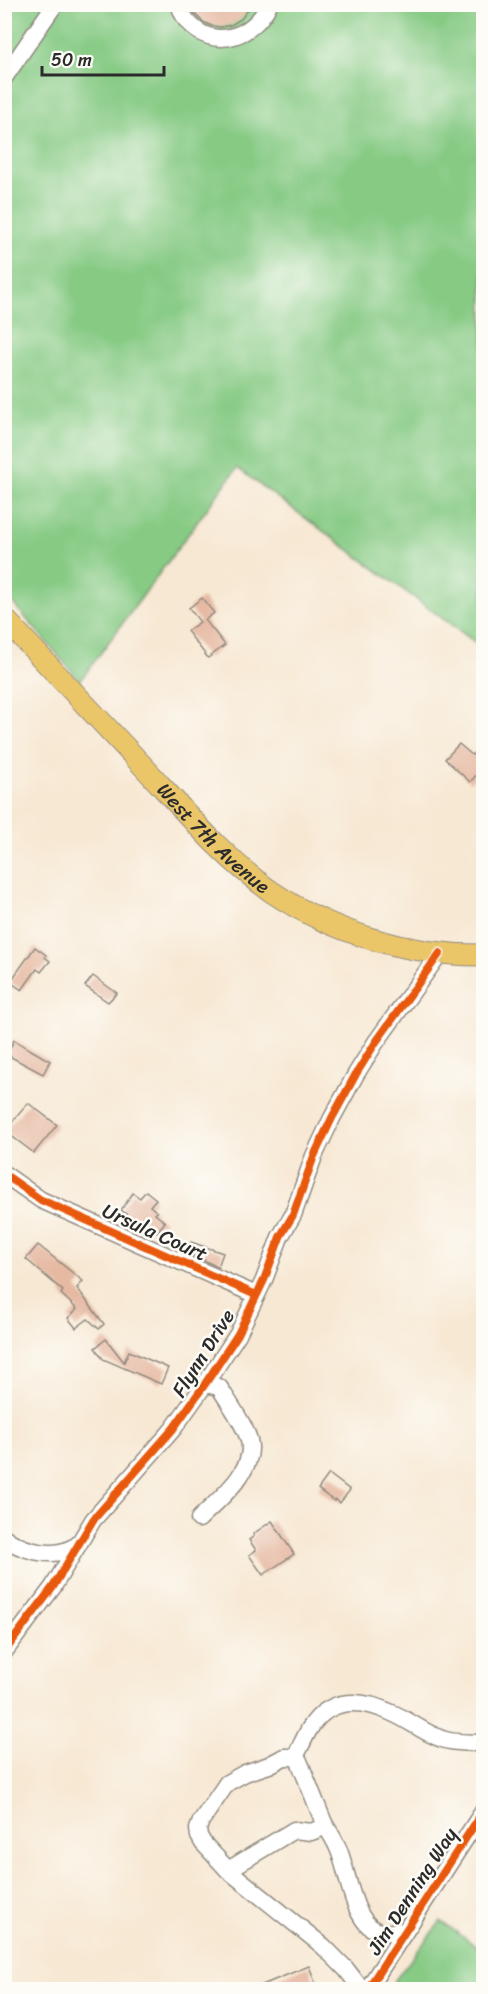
<svg xmlns="http://www.w3.org/2000/svg" width="488" height="1994" viewBox="0 0 488 1994" font-family="Sriracha,sans-serif">
<style>
.green{fill:#86ca84;stroke:#587a58;stroke-width:1.5}
.building{fill:#e6b9a3}
.lines{fill:none;stroke-linecap:round;stroke-linejoin:round}
.minor-casing{stroke:#918a7f;stroke-width:19}
.major-casing{stroke:#918a7f;stroke-width:23}
.minor{stroke:#fff;stroke-width:16}
.major{stroke:#ebc669;stroke-width:21}
.cycleway-casing{stroke:#fdfcf7;stroke-width:11}
.cycleway{stroke:#e8590c;stroke-width:8}
.labels{text-anchor:middle;stroke-width:5;stroke-linejoin:round;paint-order:stroke}
.street-label{font-size:20px;fill:#2b2b2b;stroke:#fdfcf7}
</style>
<rect width="100%" height="100%" fill="#fdfcf7"/>
<filter id="ink" filterUnits="userSpaceOnUse"><feTurbulence type="fractalNoise" baseFrequency=".0167" numOctaves="2"/><feDisplacementMap in="SourceGraphic" scale="12" xChannelSelector="R" yChannelSelector="G"/><feConvolveMatrix kernelMatrix="1 2 1 2 8 2 1 2 1" color-interpolation-filters="sRGB"/></filter>
<filter id="wash" filterUnits="userSpaceOnUse"><feTurbulence type="fractalNoise" baseFrequency=".008" numOctaves="4" result="noise"/><feDisplacementMap in="SourceGraphic" scale="24" xChannelSelector="R" yChannelSelector="G"/><feGaussianBlur stdDeviation="1.35" result="paint"/><feColorMatrix in="noise" values="0 0 0 0 0 0 0 0 0 0 0 0 0 0 0 0 0 1.4 0 .05"/><feComposite in="paint" operator="in"/></filter>
<g filter="url(#wash)">
<rect width="100%" height="100%" fill="#f7e8d3"/>
<g class="green">
<path d="M4 5H483V648L237 468 80 681 5 594Z"/>
<path d="M441 1921 483 1951V1989H388Z"/>
</g>
<g id="blocks">
<g class="building">
<path d="M190 4H252L241 19 231 25 221 27 212 26 203 22 195 14Z"/>
<path d="M202 598 214 613 205 620 225 645 208 658 187 631 200 622 189 608Z"/>
<path d="M459 744 472 755 483 744V768L470 782 445 759Z"/>
<path d="M35 947 46 955 45 957 50 961 41 972 37 969 22 990 10 982Z"/>
<path d="M93 976 117 993 108 1002 85 986Z"/>
<path d="M14 1040 50 1061 43 1074 7 1055Z"/>
<path d="M28 1103 57 1125 34 1153 5 1131Z"/>
<path d="M146 1191 156 1199 150 1206 157 1212 155 1214 165 1222 157 1232 148 1225 145 1228 121 1210 133 1193 140 1198Z"/>
<path d="M191 1242 223 1253 218 1267 188 1253Z"/>
<path d="M38 1245 83 1281 77 1288 104 1324 99 1329 88 1319 76 1328 68 1318 77 1309 61 1294 63 1291 26 1259Z"/>
<path d="M106 1339 124 1362 129 1351 168 1368 161 1384 103 1359 95 1348Z"/>
<path d="M329 1474 350 1490 340 1503 335 1499 334 1501 318 1489Z"/>
<path d="M272 1521 294 1554 263 1575 249 1555 256 1550 249 1540 254 1536 253 1534Z"/>
<path d="M309 1966 316 1985 303 1989H252Z"/>
</g>
</g>
</g>
<g filter="url(#ink)">
<use href="#blocks" fill-opacity="0" stroke="#918a7f" stroke-width="1.5"/>
<g class="lines">
<g class="minor-casing">
<g id="minor">
<path d="M179 4C181 10 184 17 187 21 213 52 254 37 269 4"/>
<path d="M4 78 55 4"/>
<path d="M4 1174 41 1200 256 1295"/>
<path d="M199 1519C218 1500 257 1470 249 1440 245 1425 228 1401 219 1387L205 1384"/>
<path d="M4 1537C19 1549 46 1557 64 1551 69 1550 73 1547 78 1545"/>
<path d="M4 1652 53 1587 93 1520 173 1429 205 1384 238 1334 264 1280 280 1237 293 1215 314 1156 332 1118 356 1074 376 1042 440 953"/>
<path d="M295 1757C300 1748 304 1738 310 1728 330 1696 362 1699 392 1713 409 1720 424 1733 442 1739 455 1744 470 1742 484 1743"/>
<path d="M324 1823C329 1831 334 1839 338 1848 348 1870 352 1921 377 1931 385 1934 397 1931 405 1931"/>
<path d="M228 1870 294 1830 311 1832 319 1829 324 1823 299 1761 295 1757H284L269 1765 245 1773 227 1783 201 1821 198 1829 199 1836 203 1843 228 1870 323 1946 346 1969 362 1990"/>
<path d="M367 1990 484 1810"/>
</g>
</g>
<g class="major-casing">
<g id="major">
<path id="s1" d="M4 618C50 667 96 716 142 765 182 808 224 859 272 892 333 933 410 956 484 955"/>
</g>
</g>
<use href="#minor" class="minor"/>
<use href="#major" class="major"/>
<g class="cycleway-casing">
<g id="cycleway">
<path d="M4 1174 41 1200 256 1295"/>
<path d="M4 1652 53 1587 93 1520 173 1429 205 1384 238 1334 264 1280 280 1237 293 1215 314 1156 332 1118 356 1074 376 1042 440 953"/>
<path d="M367 1990 484 1810"/>
</g>
</g>
<use href="#cycleway" class="cycleway"/>
</g>
</g>
<g class="labels">
<g class="street-label">
<text dy="7" stroke="none"><textPath href="#s1" startOffset="304">West 7th Avenue</textPath></text>
<text transform="translate(155 1232) rotate(24)" y="7">Ursula Court</text>
<text transform="translate(203 1353) rotate(-58)" y="7">Flynn Drive</text>
<text transform="translate(412 1891) rotate(-57)" y="7">Jim Denning Way</text>
</g>
</g>
<rect width="488" height="1994" fill="none" stroke="#fdfcf7" stroke-width="24"/>
<path d="M42 66v9h122v-9" fill="none" stroke="#2b2b2b" stroke-width="3"/>
<text x="51" y="66" font-size="18" fill="#2b2b2b" stroke="#fdfcf7" stroke-width="4.5" paint-order="stroke">50 m</text>
</svg>
